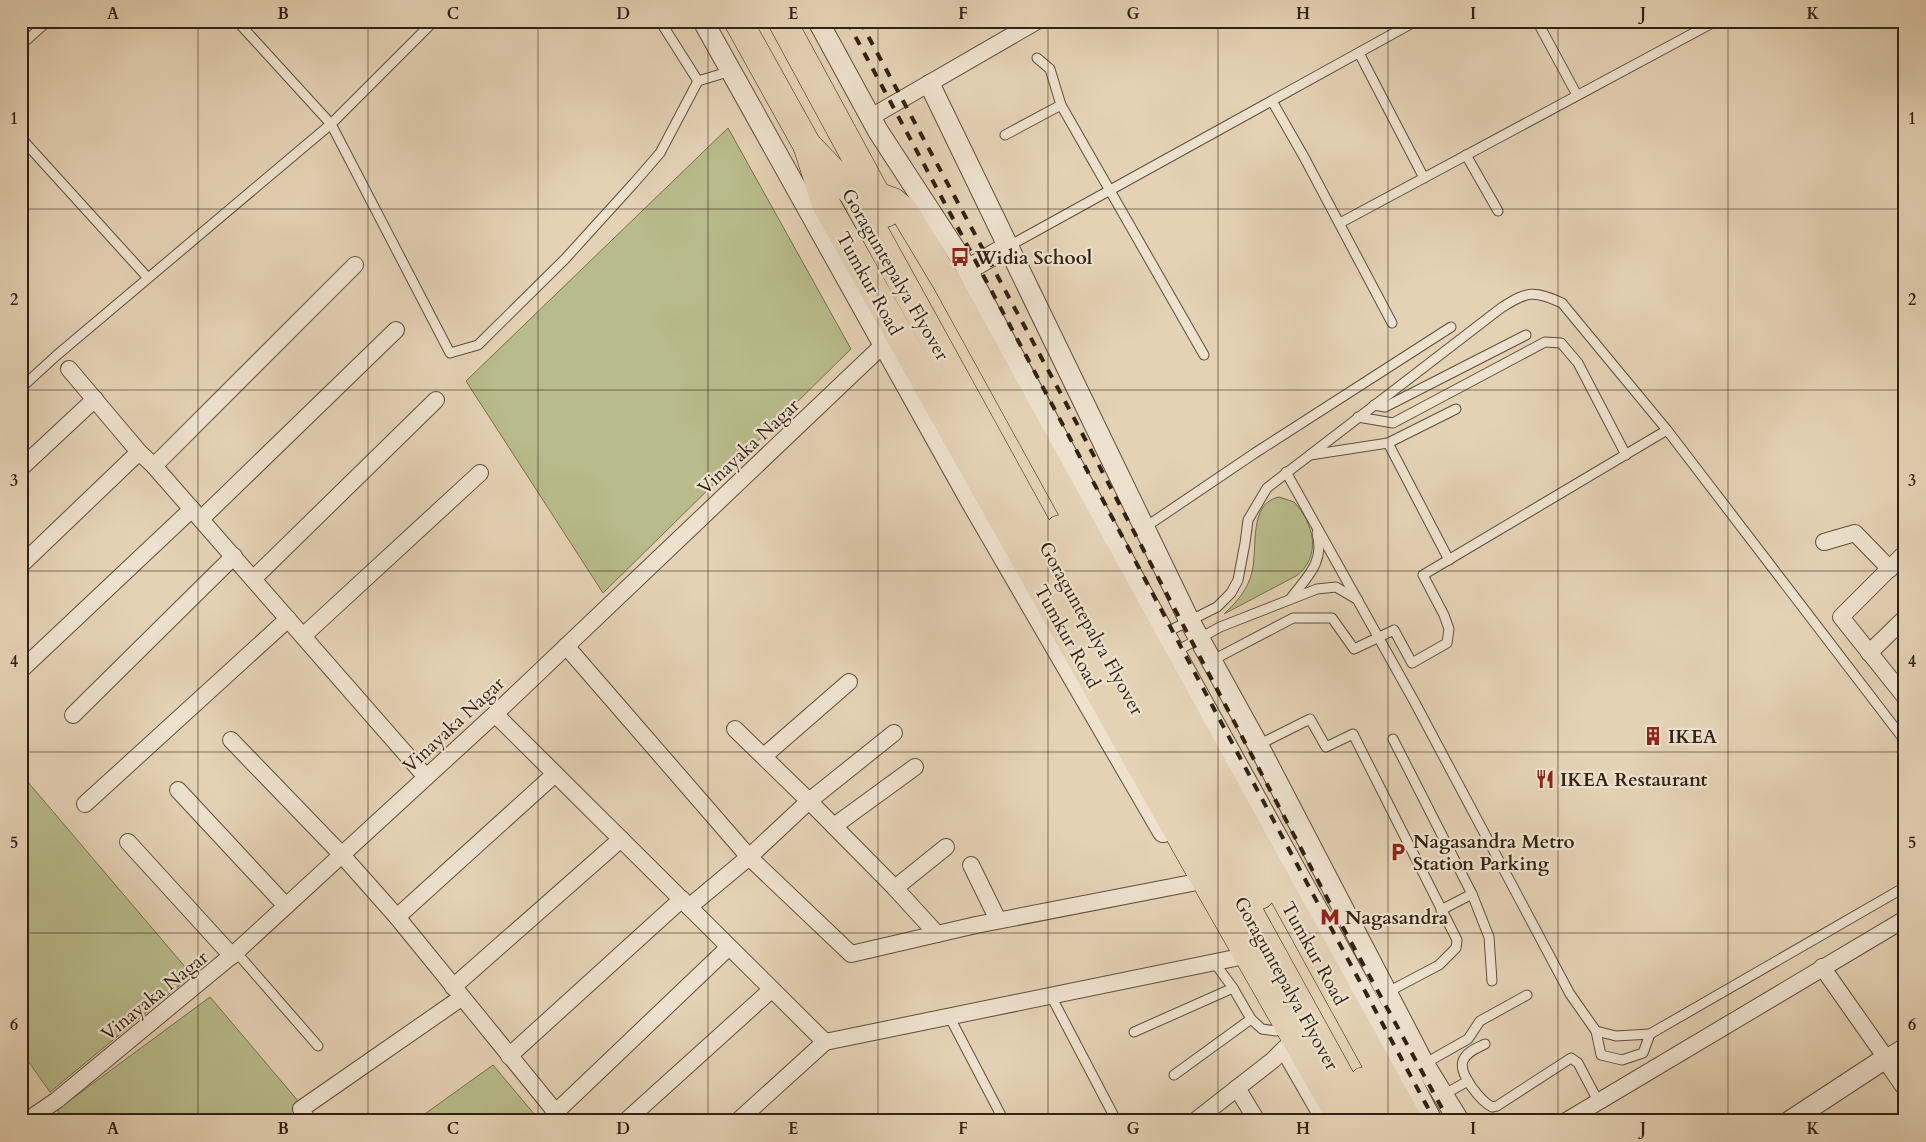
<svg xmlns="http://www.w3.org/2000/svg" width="1926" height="1142" viewBox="0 0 1926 1142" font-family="Cardo,serif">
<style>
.green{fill:#b8bb8b;stroke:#756e4f}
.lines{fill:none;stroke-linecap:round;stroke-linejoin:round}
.service-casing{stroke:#5f4e3c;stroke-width:11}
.minor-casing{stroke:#5f4e3c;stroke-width:18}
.tertiary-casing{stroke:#5f4e3c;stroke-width:22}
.trunk-casing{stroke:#322213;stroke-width:29}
.motorway-casing{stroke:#322213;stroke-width:29}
.service{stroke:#eee2cf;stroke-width:9}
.minor{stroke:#eee2cf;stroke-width:16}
.tertiary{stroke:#eee2cf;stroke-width:20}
.trunk{stroke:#e5d2b5;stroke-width:28}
.motorway{stroke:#e5d2b5;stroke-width:28}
.rail{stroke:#322213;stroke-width:4;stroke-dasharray:9 9;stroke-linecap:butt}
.grid{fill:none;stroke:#322213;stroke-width:1;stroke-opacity:0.55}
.labels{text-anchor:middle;stroke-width:4.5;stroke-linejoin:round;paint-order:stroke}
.poi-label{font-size:19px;font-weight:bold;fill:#322213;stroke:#eee2cf;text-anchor:start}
.street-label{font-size:19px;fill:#322213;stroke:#eee2cf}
.neatline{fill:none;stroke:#322213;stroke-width:2}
.grid-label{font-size:16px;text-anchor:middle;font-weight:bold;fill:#322213}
</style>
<rect width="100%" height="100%" fill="#e5d2b5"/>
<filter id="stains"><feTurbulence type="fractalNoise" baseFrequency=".004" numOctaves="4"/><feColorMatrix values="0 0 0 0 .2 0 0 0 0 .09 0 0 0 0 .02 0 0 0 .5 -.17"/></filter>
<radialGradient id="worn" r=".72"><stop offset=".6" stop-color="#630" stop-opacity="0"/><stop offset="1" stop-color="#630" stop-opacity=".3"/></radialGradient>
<g class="green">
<path d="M728 128 851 349 603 593 466 381Z"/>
<path d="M1279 497 1294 502C1314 523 1322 557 1296 576L1224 614C1237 602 1248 589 1252 572 1258 548 1248 503 1279 497Z"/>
<path d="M21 774 192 975 50 1092 21 1051Z"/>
<path d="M210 997 315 1121H64L57 1110Z"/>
<path d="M493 1065 540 1121H415Z"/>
</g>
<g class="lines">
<g class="service-casing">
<g id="service">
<path d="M237 21 331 124 450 353 478 345 565 259 634 183 660 153 698 81"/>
<path d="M660 21 698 81 731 71"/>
<path d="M1537 21 1577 95"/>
<path d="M21 45 48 21"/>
<path d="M1359 53 1424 178"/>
<path d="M1037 58 1050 69 1061 105"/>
<path d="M1272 101 1304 157 1392 323"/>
<path d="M1005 135 1061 105 1204 355"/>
<path d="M21 138 148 278"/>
<path d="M1466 155 1498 211"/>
<path d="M1340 223 1716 21"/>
<path d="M1009 246 1416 21"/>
<path d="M21 388 57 355 331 124 434 21"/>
<path d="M1374 405 1385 407 1526 335"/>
<path d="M1358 417 1393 423 1545 342 1561 343 1578 363 1626 455"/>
<path d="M1388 443 1449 560"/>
<path d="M1310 455 1388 443 1456 409"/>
<path d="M1286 472 1414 701 1570 994 1596 1031 1601 1055 1622 1060 1643 1053 1650 1034"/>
<path d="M1144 528 1255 453 1451 327"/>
<path d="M1291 598C1307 577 1325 562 1317 533"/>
<path d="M1165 633 1217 607 1231 593 1238 580 1245 543 1248 520 1267 488 1501 308C1527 291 1534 290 1562 303L1667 430 1905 741"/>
<path d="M1175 652 1220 627 1317 589 1336 587 1358 600"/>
<path d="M1211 661 1293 618H1332L1354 649 1394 630 1412 663 1447 643 1449 629 1444 615 1423 575 1667 430"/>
<path d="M1393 739 1472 894 1441 910"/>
<path d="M1258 745 1310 719 1326 747 1353 734 1457 940 1456 948 1439 965 1386 993"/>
<path d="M1472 894 1489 937 1492 981"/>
<path d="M236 952 318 1046"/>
<path d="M1214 962 1233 988 1251 1019 1262 1029 1276 1031"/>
<path d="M1051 996 1116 1120"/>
<path d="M949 1016 1004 1121"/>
<path d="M1596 1031 1616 1036 1650 1034 1905 887"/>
<path d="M1134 1032 1233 988"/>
<path d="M1485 1044C1477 1048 1466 1052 1463 1061 1458 1074 1481 1101 1492 1107L1497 1106 1571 1058 1578 1063 1598 1101"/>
<path d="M1424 1064 1468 1039 1480 1021 1527 995"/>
<path d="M1174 1075 1251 1019"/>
<path d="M1443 1095 1468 1081"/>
</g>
</g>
<g class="minor-casing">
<g id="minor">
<path d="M871 117 1037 21"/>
<path d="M69 369 139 452 154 466 426 777"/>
<path d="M154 466 355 265"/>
<path d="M21 468 95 399"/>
<path d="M201 519 396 330"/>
<path d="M1824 542 1855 533 1890 569"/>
<path d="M1905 553 1841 617 1905 697"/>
<path d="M21 565 139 452"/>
<path d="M253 579 436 400"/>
<path d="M303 636 480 473"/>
<path d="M566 646 749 857 851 954 976 925 1192 883"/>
<path d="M1869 653 1905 618"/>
<path d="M21 670 192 509"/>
<path d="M495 714 825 1042 738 1121"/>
<path d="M73 715 234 556"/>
<path d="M894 733 809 801 895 888 937 934"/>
<path d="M231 740 342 855 397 917 563 1121"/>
<path d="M764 756 849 682"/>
<path d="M178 790 286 906"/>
<path d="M85 804 288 619"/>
<path d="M834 826 915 767"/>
<path d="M128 842 232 956"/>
<path d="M971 865 998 920"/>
<path d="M895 888 946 847"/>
<path d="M689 907 749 857 809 801 735 729"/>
<path d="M397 917 555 774"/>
<path d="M1822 967 1886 1058 1905 1046"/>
<path d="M453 987 621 839"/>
<path d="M825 1042 1235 958"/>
<path d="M509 1056 682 899"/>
<path d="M1237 1088 1257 1121"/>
<path d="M556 1112 729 947"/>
<path d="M39 1121 35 1115 57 1100 236 952 495 714 883 345"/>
<path d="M308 1121 301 1109 461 998"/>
<path d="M626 1121 771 990"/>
<path d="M1195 1121 1273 1060 1285 1048"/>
<path d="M1566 1121 1905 919"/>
</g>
</g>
<g class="tertiary-casing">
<g id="tertiary">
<path d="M703 21 973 505 1163 832"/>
<path d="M818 21 878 131 960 257 1137 584 1396 1051 1432 1121"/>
<path d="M930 85 1189 620 1258 745 1424 1064 1459 1121"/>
<path d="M967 270 1009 246"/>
<path d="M1288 1053 1327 1121"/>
<path d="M1790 1121 1886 1058 1905 1085"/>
</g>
</g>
<g class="trunk-casing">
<g id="trunk">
<path d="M807 145 826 204 1198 867 1343 1121"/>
<path d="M876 196 893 202 904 211 946 281 1408 1121"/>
</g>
</g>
<g class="motorway-casing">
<g id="motorway">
<path d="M738 21 807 145 853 193 1364 1121"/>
<path d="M782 21 886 213"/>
<path d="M1060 529 1260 895"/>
<path d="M1364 1081 1385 1121"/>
</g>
</g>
<use href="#service" class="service"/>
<use href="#minor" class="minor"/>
<use href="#tertiary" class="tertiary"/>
<use href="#trunk" class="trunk"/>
<use href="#motorway" class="motorway"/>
<g class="rail">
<path d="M847 21C1044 387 1237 755 1435 1121"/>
<path d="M860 21 1075 420 1335 913 1449 1121"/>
</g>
</g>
<path class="grid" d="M198 21V1121M368 21V1121M538 21V1121M708 21V1121M878 21V1121M1048 21V1121M1218 21V1121M1388 21V1121M1558 21V1121M1728 21V1121M21 209H1905M21 390H1905M21 571H1905M21 752H1905M21 933H1905"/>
<defs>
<g id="bus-bare" transform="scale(1.5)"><path d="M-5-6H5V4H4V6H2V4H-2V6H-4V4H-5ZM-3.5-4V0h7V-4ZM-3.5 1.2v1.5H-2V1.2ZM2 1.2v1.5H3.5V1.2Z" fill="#8f2418" stroke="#eee2cf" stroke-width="2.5" paint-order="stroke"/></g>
<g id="building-bare" transform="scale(1.5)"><path d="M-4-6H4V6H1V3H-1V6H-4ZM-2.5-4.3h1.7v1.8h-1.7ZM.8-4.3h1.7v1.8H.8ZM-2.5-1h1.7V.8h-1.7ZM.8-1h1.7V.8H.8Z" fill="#8f2418" stroke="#eee2cf" stroke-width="2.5" paint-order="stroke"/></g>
<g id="restaurant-bare" transform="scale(1.5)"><path d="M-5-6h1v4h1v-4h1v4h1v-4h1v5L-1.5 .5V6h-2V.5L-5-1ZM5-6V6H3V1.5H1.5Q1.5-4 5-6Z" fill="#8f2418" stroke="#eee2cf" stroke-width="2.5" paint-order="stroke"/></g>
<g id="parking-bare" transform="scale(1.5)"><path d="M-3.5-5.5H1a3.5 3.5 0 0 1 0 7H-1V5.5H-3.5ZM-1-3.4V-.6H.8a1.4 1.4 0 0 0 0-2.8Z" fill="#8f2418" stroke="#eee2cf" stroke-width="2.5" paint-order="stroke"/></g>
<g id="metro-bare" transform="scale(1.5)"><path d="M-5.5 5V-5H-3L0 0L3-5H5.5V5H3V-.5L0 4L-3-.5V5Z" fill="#8f2418" stroke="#eee2cf" stroke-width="2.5" paint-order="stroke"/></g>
</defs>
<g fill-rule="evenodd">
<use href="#bus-bare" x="960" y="257"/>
<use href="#building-bare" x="1653" y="736"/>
<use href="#restaurant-bare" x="1545" y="779"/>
<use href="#parking-bare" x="1398" y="852"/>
<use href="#metro-bare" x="1330" y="917"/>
</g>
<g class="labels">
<g class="poi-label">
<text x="975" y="264">Widia School</text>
<text x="1668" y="743">IKEA</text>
<text x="1560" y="786">IKEA Restaurant</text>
<text x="1413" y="848">Nagasandra Metro<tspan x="1413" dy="22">Station Parking</tspan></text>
<text x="1345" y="924">Nagasandra</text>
</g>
<g class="street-label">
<text transform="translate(896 274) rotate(60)" y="7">Goraguntepalya Flyover</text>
<text transform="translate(870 283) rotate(61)" y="7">Tumkur Road</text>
<text transform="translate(748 446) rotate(-43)" y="7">Vinayaka Nagar</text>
<text transform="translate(1092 628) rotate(61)" y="7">Goraguntepalya Flyover</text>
<text transform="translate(1068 636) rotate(61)" y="7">Tumkur Road</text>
<text transform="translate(453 724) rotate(-43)" y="7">Vinayaka Nagar</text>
<text transform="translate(1315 953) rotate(61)" y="7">Tumkur Road</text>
<text transform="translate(1287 983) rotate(61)" y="7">Goraguntepalya Flyover</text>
<text transform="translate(154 995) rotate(-39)" y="7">Vinayaka Nagar</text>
</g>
</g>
<rect width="1926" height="1142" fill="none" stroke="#e5d2b5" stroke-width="55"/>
<rect x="28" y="28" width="1870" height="1086" class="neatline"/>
<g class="grid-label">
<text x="113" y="19">A</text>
<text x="283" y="19">B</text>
<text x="453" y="19">C</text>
<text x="623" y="19">D</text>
<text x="793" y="19">E</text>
<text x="963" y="19">F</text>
<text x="1133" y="19">G</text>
<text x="1303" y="19">H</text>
<text x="1473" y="19">I</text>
<text x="1643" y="19">J</text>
<text x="1813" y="19">K</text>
<text x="14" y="124">1</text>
<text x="1912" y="124">1</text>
<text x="14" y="305">2</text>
<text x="1912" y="305">2</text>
<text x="14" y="486">3</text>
<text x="1912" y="486">3</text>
<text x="14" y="667">4</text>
<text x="1912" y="667">4</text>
<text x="14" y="848">5</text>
<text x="1912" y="848">5</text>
<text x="14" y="1030">6</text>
<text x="1912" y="1030">6</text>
<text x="113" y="1134">A</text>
<text x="283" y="1134">B</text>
<text x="453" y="1134">C</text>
<text x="623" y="1134">D</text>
<text x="793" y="1134">E</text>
<text x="963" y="1134">F</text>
<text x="1133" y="1134">G</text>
<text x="1303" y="1134">H</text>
<text x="1473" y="1134">I</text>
<text x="1643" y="1134">J</text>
<text x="1813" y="1134">K</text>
</g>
<rect width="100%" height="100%" filter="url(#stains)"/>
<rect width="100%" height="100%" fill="url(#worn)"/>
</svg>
